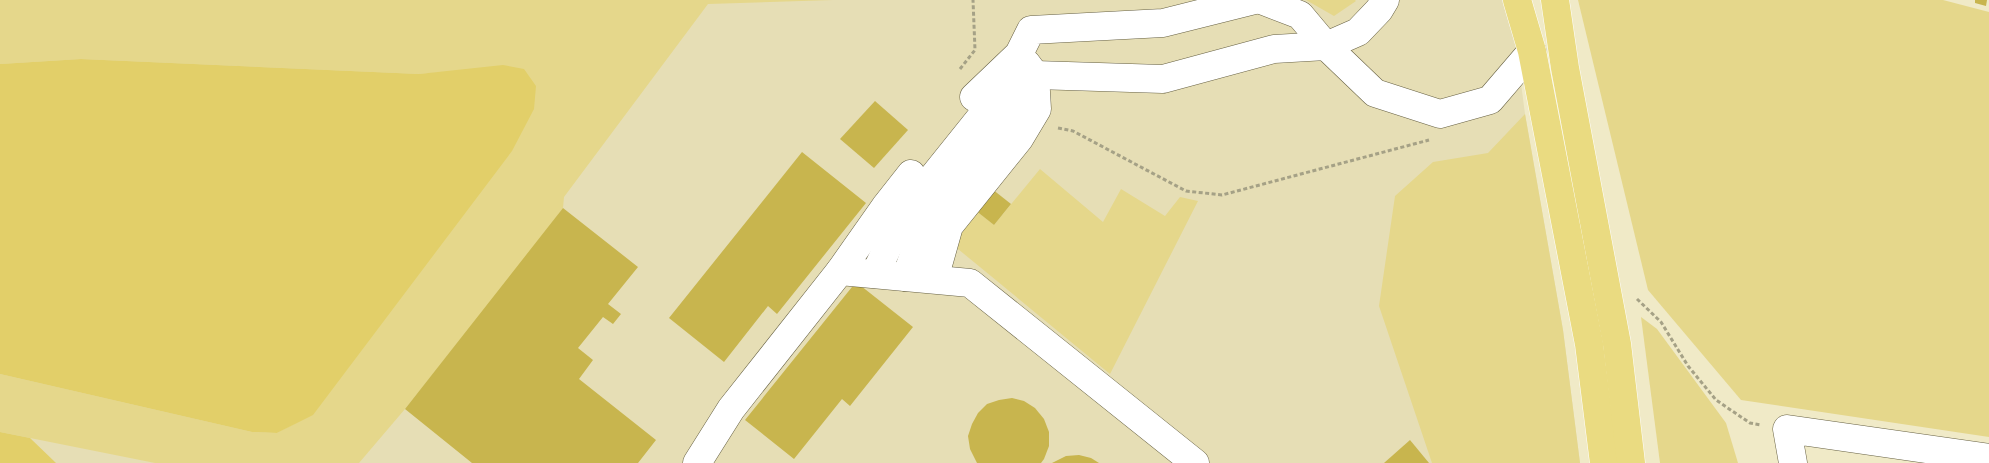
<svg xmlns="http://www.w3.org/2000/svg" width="1989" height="463" viewBox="0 0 1989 463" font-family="Arial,sans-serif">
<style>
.built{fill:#e6deb5}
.green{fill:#e5d78b}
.water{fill:#e2cf69}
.building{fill:#c8b54e}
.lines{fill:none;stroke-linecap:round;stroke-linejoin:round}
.minor-casing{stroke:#676143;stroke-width:29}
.major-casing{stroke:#fff;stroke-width:29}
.path{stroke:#a5a186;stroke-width:3;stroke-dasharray:4 2.5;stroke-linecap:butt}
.minor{stroke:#fff;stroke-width:28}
.major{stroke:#eadb81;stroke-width:28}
</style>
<rect width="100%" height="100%" fill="#f0eac7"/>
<path class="built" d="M0 0H1505L1516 45 1525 114 1563 330 1580 463H0Z"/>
<g class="green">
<path d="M0 0H833L708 4 564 197 563 208 535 246 405 409 359 463H155L0 432V374L252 432 277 433 294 424 459 71 419 74 81 59 0 64Z"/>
<path d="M1306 0H1355L1356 1 1334 16Z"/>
<path d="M1578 0H1943L1989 12V437L1741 400 1648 290Z"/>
<path d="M1525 114 1563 330 1580 463H1432L1379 306 1395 196 1433 162 1488 153Z"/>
<path d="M1040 169 1103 222 1121 189 1165 216 1180 197 1198 201 1110 374 958 249V229L975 210 994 225Z"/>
<path d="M1641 317 1657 329 1726 423 1738 463H1660Z"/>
</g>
<g class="water">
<path d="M81 59 419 74 503 65 524 69 536 86 534 109 512 151 313 415 277 433 252 432 0 374V64Z"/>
<path d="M0 432 30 438 56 463H0Z"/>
</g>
<g class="building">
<path d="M1975 0H1987L1986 6 1975 3Z"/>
<path d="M875 101 908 130 874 168 840 139Z"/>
<path d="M802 152 866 203 777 314 768 306 724 362 669 318Z"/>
<path d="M992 189 1011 204 994 225 975 210Z"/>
<path d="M563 208 638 267 608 304 621 314 613 324 603 317 578 348 593 360 579 379 656 440 638 463H472L405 409Z"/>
<path d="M856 282 913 327 850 406 842 399 794 459 745 420Z"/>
<path d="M1012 398 1024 401 1035 408 1044 419 1049 432V446L1044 459 1041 463H977L970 449 968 436 972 424 978 413 987 404 999 400Z"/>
<path d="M1410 440 1429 463H1384Z"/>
<path d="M1079 455 1091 458 1099 463H1052L1066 456Z"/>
</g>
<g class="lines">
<g class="minor-casing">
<g id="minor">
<path d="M1261 0 1300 15 1326 46 1375 93 1440 114 1490 100 1532 51"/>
<path d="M974 97 1019 54 1031 30 1163 23 1255 0"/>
<path d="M840 271 885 207 911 174"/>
<path d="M875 274 904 213 985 112 1012 87 1035 75 1163 79 1274 49 1326 46 1358 32 1379 10 1385 0"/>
<path d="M906 277 927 219 1003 126 1029 85"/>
<path d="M934 279 949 226 1019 139 1037 109 1035 75 1026 63"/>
<path d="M697 463 731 409 840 271 970 283 1195 463"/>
<path d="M1793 463 1787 429 1989 458"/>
</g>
</g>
<g class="major-casing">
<g id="major">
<path d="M1517 0 1532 51 1589 344 1604 463"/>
<path d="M1555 0 1565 68 1617 344 1631 463"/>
</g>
</g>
<g class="path">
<path d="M960 69 975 50 973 0"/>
<path d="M1058 128 1073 131 1186 191 1222 195 1429 140"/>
<path d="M1637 299 1661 322 1688 366 1716 400 1750 423 1761 425"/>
</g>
<use href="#minor" class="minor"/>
<use href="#major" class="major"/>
</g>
</svg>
